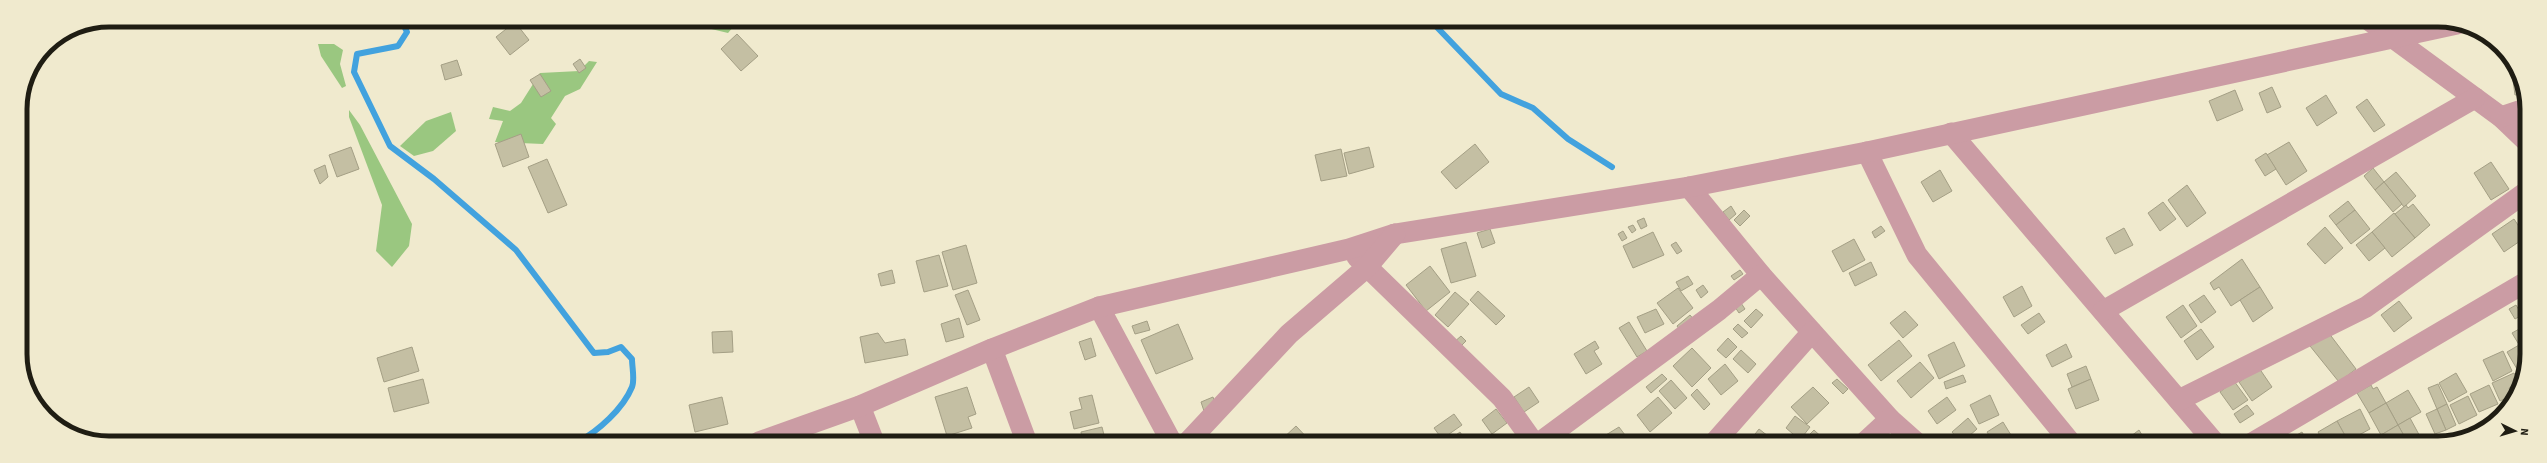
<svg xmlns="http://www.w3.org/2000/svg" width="2547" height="463" viewBox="0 0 2547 463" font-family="'Source Sans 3',sans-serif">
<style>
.green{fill:#9ac780}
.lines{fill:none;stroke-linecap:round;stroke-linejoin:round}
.stream{stroke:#42a2de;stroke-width:6}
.building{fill:#c4bfa3;stroke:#a49f85}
.minor{stroke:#cb9ca4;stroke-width:21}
.rim{fill:none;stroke:#1f1d13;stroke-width:5}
</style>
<rect width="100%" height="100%" fill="#f0eace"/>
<g class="green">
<path d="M703 20H739L728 33 703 27Z"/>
<path d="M318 44H334L343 50 340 64 346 86 342 88 321 56Z"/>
<path d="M589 61 597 62 580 89 565 96 551 118 556 124 543 144 495 142 503 121 489 119 493 107 510 111 521 103 540 73 579 71Z"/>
<path d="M349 110 360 125 412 224 409 246 392 267 376 251 382 205 349 117Z"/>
<path d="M451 112 456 131 433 151 414 156 400 146 426 121Z"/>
</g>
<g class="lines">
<g class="stream">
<path d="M401 20 407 32 398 46 357 54 354 72 390 146 434 179 516 250 594 353 608 352 621 347 632 359C632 367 635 380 632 387 623 409 598 431 578 442"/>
<path d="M1430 20 1501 94 1533 108 1568 139 1612 167"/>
</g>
</g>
<g class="building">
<path d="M515 22 529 40 510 55 496 37Z"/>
<path d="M737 34 758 56 741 71 721 49Z"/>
<path d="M580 59 586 68 579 73 573 64Z"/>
<path d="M457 60 462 75 445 80 441 65Z"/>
<path d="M540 74 551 91 541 97 530 80Z"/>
<path d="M2519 79 2525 94 2515 95 2513 80Z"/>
<path d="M2272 87 2281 107 2267 113 2259 93Z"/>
<path d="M2235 90 2243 110 2217 121 2209 101Z"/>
<path d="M2326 95 2337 113 2317 126 2306 108Z"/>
<path d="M2367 99 2385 125 2374 132 2356 107Z"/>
<path d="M521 134 529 157 503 167 495 144Z"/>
<path d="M2289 142 2307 171 2286 185 2267 155Z"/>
<path d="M1475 144 1489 162 1456 189 1441 172Z"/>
<path d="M351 147 359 169 337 177 329 155Z"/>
<path d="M1369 147 1374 167 1349 174 1344 153Z"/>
<path d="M1341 149 1347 176 1321 181 1315 155Z"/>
<path d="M2266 153 2276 169 2265 176 2255 160Z"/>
<path d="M547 159 567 205 548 213 528 167Z"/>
<path d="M2491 162 2509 189 2491 200 2474 173Z"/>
<path d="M325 165 328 177 320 184 314 170Z"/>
<path d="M2373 168 2384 182 2375 190 2364 176Z"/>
<path d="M1940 170 1952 191 1933 202 1921 182Z"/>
<path d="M2396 172 2416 196 2404 207 2384 182Z"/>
<path d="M2384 182 2402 204 2393 212 2375 190Z"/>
<path d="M2187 185 2206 213 2187 227 2168 200Z"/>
<path d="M2348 201 2355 210 2336 225 2329 216Z"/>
<path d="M2163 202 2176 219 2160 231 2148 213Z"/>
<path d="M2413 204 2430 225 2415 238 2395 214 2406 205 2408 208Z"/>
<path d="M1731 206 1736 214 1729 220 1723 212Z"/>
<path d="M1744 210 1750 216 1740 226 1734 220Z"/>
<path d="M2355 210 2370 229 2351 244 2336 225Z"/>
<path d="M2394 213 2415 238 2392 257 2372 232Z"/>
<path d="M1644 218 1647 226 1641 229 1637 221Z"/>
<path d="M2514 219 2526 237 2504 252 2492 234Z"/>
<path d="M1633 225 1636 230 1632 233 1628 227Z"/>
<path d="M1881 226 1885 231 1875 238 1872 232Z"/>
<path d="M2325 227 2343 248 2325 264 2307 244Z"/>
<path d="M2124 228 2133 245 2115 254 2106 238Z"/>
<path d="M1490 229 1495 243 1482 248 1477 233Z"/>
<path d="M1623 231 1627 238 1622 241 1618 234Z"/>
<path d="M1653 232 1664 255 1633 268 1623 246Z"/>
<path d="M2372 232 2385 248 2369 261 2356 245Z"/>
<path d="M1854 239 1865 260 1843 272 1832 251Z"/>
<path d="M1466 242 1476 276 1451 283 1441 249Z"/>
<path d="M1676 242 1682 251 1677 254 1671 245Z"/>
<path d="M966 245 977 283 953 290 942 252Z"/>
<path d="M939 255 948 286 924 292 916 261Z"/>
<path d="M2242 259 2260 287 2231 306 2219 287 2214 290 2210 283Z"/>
<path d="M1871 262 1877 275 1855 286 1849 273Z"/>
<path d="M1430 266 1450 292 1426 311 1406 285Z"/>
<path d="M892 270 895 283 881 286 878 274Z"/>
<path d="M1740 270 1743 274 1734 280 1731 276Z"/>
<path d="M1688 276 1693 284 1681 291 1676 282Z"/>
<path d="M1703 285 1708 292 1701 298 1696 290Z"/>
<path d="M2022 286 2032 306 2014 317 2003 297Z"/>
<path d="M2260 287 2273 308 2253 322 2240 300Z"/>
<path d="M1678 288 1693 308 1673 324 1657 303Z"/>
<path d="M968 290 980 320 967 325 955 295Z"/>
<path d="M1478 291 1505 316 1496 325 1470 300Z"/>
<path d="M1455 292 1469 304 1448 327 1435 315Z"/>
<path d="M2204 295 2216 312 2201 323 2189 305Z"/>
<path d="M2399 301 2412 318 2394 332 2381 315Z"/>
<path d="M1741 303 1745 309 1739 313 1735 307Z"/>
<path d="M2183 305 2197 326 2181 338 2166 317Z"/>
<path d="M2516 305 2522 315 2515 319 2509 309Z"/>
<path d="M1656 309 1664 324 1645 333 1637 317Z"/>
<path d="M1756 309 1763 315 1751 328 1744 321Z"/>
<path d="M1905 311 1918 325 1903 338 1890 323Z"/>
<path d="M2039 313 2045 322 2028 334 2021 325Z"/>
<path d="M1690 315 1695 321 1681 332 1677 326Z"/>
<path d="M959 318 964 337 946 342 941 324Z"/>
<path d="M1147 321 1150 330 1135 334 1132 326Z"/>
<path d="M1629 322 1647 351 1637 357 1619 328Z"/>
<path d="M1178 324 1193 359 1156 374 1141 340Z"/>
<path d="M1738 324 1748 333 1742 338 1733 329Z"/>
<path d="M2521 328 2526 338 2518 343 2512 333Z"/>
<path d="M2201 329 2214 347 2197 360 2184 341Z"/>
<path d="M732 331 733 352 713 353 712 332Z"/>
<path d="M2328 332 2356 369 2339 382 2310 346Z"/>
<path d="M878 333 885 343 905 339 908 355 865 363 860 337Z"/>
<path d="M1461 336 1466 341 1459 348 1453 343Z"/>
<path d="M1091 338 1096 356 1085 360 1079 342Z"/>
<path d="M1728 338 1737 347 1726 358 1717 350Z"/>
<path d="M1899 340 1912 356 1881 381 1868 365Z"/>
<path d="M1595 341 1599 348 1594 351 1602 364 1586 374 1574 354Z"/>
<path d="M2526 341V364L2517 369 2507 352Z"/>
<path d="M1954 342 1965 366 1939 379 1928 355Z"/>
<path d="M2066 344 2072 357 2052 367 2046 355Z"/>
<path d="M412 347 419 371 384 382 377 358Z"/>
<path d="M1692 348 1711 368 1692 387 1673 366Z"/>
<path d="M1741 350 1756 364 1748 373 1733 359Z"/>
<path d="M2503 351 2512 371 2493 381 2483 360Z"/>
<path d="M1920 362 1934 378 1911 398 1897 381Z"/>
<path d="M1725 364 1738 381 1721 395 1708 379Z"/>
<path d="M2086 366 2091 379 2072 387 2067 374Z"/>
<path d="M2259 368 2272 387 2252 401 2239 382Z"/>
<path d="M2525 368 2522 377 2519 371Z"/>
<path d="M2456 373 2467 392 2449 402 2439 383Z"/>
<path d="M2514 373 2519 383 2509 388 2512 395 2500 401 2492 383Z"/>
<path d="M1662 374 1667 379 1651 393 1646 387Z"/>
<path d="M1963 375 1966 382 1946 389 1944 382Z"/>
<path d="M423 379 429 403 394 412 388 388Z"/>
<path d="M1837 379 1848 389 1843 394 1832 383Z"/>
<path d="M2091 379 2099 400 2076 409 2068 389Z"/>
<path d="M1671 380 1687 398 1675 409 1659 391Z"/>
<path d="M2234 381 2248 400 2233 410 2220 392Z"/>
<path d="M2438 384 2447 404 2437 409 2428 388Z"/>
<path d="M2371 385 2373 389 2377 387 2386 403 2369 413 2357 393Z"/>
<path d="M2489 385 2498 404 2479 412 2470 394Z"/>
<path d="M967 387 976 414 968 417 972 428 947 436 935 397Z"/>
<path d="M1529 387 1539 402 1524 412 1514 397Z"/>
<path d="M1813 387 1829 403 1807 424 1791 407Z"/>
<path d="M1697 389 1710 404 1704 410 1691 395Z"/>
<path d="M2408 390 2421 412 2398 425 2386 403Z"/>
<path d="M1092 395 1099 423 1074 429 1070 412 1082 409 1079 398Z"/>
<path d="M1990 395 1999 415 1979 424 1970 405Z"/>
<path d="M2468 396 2477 415 2459 424 2450 405Z"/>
<path d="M722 397 728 424 695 432 689 405Z"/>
<path d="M1213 397 1216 406 1204 411 1201 402Z"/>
<path d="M1658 397 1672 413 1650 432 1637 415Z"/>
<path d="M1947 397 1956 410 1937 424 1928 411Z"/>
<path d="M2386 403 2398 425 2381 435 2369 413Z"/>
<path d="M2447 404 2456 425 2446 430 2437 409Z"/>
<path d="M2247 405 2254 414 2240 423 2234 414Z"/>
<path d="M1496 409 1507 423 1492 434 1482 420Z"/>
<path d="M2360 409 2370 429 2348 441 2337 421Z"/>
<path d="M2437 409 2446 430 2435 434 2426 414Z"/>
<path d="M1454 414 1462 425 1442 439 1434 428Z"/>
<path d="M1795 416 1810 427 1800 440 1786 428Z"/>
<path d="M1968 418 1977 429 1961 443 1952 432Z"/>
<path d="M2410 418 2423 442 2421 443H2408L2398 425Z"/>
<path d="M2337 421 2348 441 2324 443 2318 432Z"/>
<path d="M2003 422 2014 440 2010 443H1994L1987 432Z"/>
<path d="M2398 425 2408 443H2385L2381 435Z"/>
<path d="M1296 426 1312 443H1278Z"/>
<path d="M1102 427 1106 443H1083L1081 432Z"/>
<path d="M1619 427 1631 443H1604L1601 438Z"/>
<path d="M1759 429 1777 443H1748Z"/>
<path d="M1814 430 1828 443H1801Z"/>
<path d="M2139 430 2145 440 2141 443H2122Z"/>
<path d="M1460 432 1467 443H1445Z"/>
<path d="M2302 432 2308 443H2283Z"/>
</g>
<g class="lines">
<g class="minor">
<path d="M2370 21 2501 117 2525 140"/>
<path d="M2501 117 2525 109"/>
<path d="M1951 133 2215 443"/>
<path d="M1867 152 1917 255 2071 443"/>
<path d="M1689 187 1761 275 1890 419 1917 443"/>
<path d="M1357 257 1502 398 1534 443"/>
<path d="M1099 307 1172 443"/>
<path d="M2103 311 2475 98"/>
<path d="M992 349 1027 443"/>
<path d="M2179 400 2366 307 2526 192"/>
<path d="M860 406 874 442"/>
<path d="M759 442 860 406 992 349 1099 307 1349 249 1395 234 1689 187 1867 152 2457 24"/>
<path d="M1187 443 1289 334 1367 267 1395 234"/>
<path d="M1539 443 1719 310 1761 275"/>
<path d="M1714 443 1812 332"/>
<path d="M1864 443 1890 419"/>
<path d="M2252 443 2526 282"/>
</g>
</g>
<path d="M0 0H2547V463H0ZM109 27H2438A82 82 0 0 1 2520 109V354A82 82 0 0 1 2438 436H109A82 82 0 0 1 27 354V109A82 82 0 0 1 109 27Z" fill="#f0eace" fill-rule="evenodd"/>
<path class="rim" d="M109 27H2438A82 82 0 0 1 2520 109V354A82 82 0 0 1 2438 436H109A82 82 0 0 1 27 354V109A82 82 0 0 1 109 27Z"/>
<g transform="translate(2515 431) rotate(95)" stroke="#f0eace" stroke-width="3" paint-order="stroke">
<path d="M0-3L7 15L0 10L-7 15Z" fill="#1f1d13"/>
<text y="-6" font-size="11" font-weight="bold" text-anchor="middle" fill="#1f1d13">N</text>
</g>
</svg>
